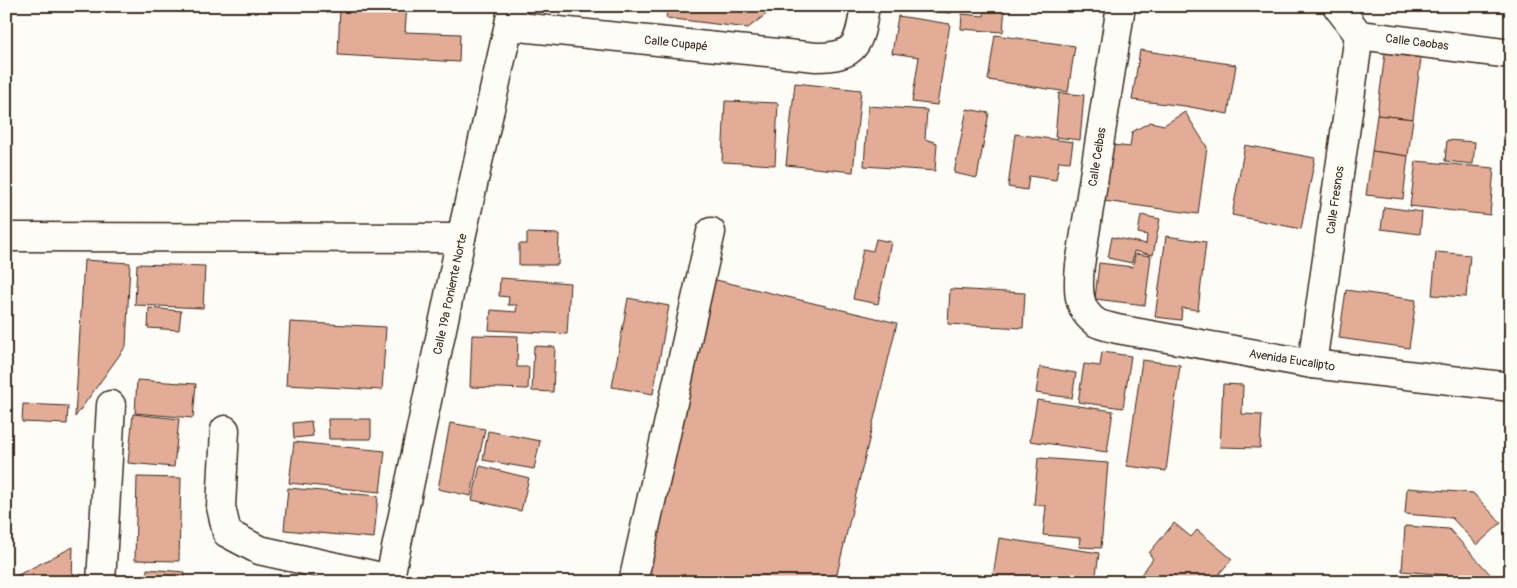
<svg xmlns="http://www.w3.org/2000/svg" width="1517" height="588" viewBox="0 0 1517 588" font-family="Pangolin,sans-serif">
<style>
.building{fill:#e2ac96;stroke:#3b2a1e}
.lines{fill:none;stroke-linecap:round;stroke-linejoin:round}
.minor-casing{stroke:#3b2a1e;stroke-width:31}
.minor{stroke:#fdfcf7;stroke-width:28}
.labels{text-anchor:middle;stroke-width:5;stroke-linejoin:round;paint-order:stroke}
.street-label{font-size:12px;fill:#3b2a1e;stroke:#fdfcf7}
</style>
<rect width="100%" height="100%" fill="#fdfcf7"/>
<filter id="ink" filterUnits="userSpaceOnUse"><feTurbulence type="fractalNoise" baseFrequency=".02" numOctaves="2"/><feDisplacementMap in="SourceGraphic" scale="10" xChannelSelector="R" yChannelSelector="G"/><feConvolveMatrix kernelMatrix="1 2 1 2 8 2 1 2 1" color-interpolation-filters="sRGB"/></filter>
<g filter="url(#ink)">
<g class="building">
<path d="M340 6H407L405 32 460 34 459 62 338 55Z"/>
<path d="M609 6H657V11L609 8Z"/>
<path d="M668 6H777L748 28 666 18Z"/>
<path d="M892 6H952L951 13 892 9Z"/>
<path d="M985 6H1005L1003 32 961 29 962 14 984 16Z"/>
<path d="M898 16 950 24 937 105 912 102 919 57 892 53Z"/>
<path d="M995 35 1075 46 1068 92 988 80Z"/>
<path d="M1140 50 1236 65 1228 114 1185 106 1132 100Z"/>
<path d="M1385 53 1421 58 1413 119 1377 115Z"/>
<path d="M795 83 861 90 853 172 786 165Z"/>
<path d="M1059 93 1084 95 1080 140 1055 137Z"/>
<path d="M725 101 778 103 775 165 722 162Z"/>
<path d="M868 106 927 110 925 139 937 143 935 171 864 166Z"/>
<path d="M967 109 989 113 977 178 954 173Z"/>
<path d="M1185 112 1207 147 1198 214 1104 201 1112 145 1130 147 1132 132 1150 122 1164 125Z"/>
<path d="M1377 115 1413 119 1408 156 1372 151Z"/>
<path d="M1015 134 1073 142 1070 162 1059 161 1056 180 1029 176 1027 190 1008 187Z"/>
<path d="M1447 140 1475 142 1473 164 1445 161Z"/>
<path d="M1245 145 1315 158 1301 229 1232 215Z"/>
<path d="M1372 151 1408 156 1403 199 1366 195Z"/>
<path d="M1416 161 1494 168 1490 215 1410 206Z"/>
<path d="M1384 207 1422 212 1420 234 1381 229Z"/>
<path d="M1141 215 1160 219 1153 255 1134 251 1132 263 1108 258 1112 237 1146 244 1147 235 1138 233Z"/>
<path d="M527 233 559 234 558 265H519V244H527Z"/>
<path d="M1166 236 1206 242 1198 310 1182 308 1181 320 1155 317Z"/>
<path d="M876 239 891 242 878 304 853 299 863 249 873 251Z"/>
<path d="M1436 252 1470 255 1466 297 1432 295Z"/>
<path d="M1135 254 1151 256 1145 305 1095 299 1099 263 1133 267Z"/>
<path d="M84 260 130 263 126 346 75 417Z"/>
<path d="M137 264 205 266 203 308 135 305Z"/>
<path d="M500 278 570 283 567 334 489 330 491 310 516 312 517 305H508L509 297 499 296Z"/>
<path d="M712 279 897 323 835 582H640Z"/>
<path d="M950 289 1025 293 1023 328 948 324Z"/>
<path d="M1346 290 1416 300 1409 348 1339 338Z"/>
<path d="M1507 291H1511V338H1504Z"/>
<path d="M628 298 669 306 653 394 612 387Z"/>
<path d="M149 308 181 311 179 330 148 328Z"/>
<path d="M290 322 386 327 382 390 286 385Z"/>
<path d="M472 335 518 336 517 367H529L528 389 470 387Z"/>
<path d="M534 346 555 347 553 392 532 391Z"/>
<path d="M1102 352 1131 356 1123 408 1078 402 1084 364 1100 366Z"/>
<path d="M1142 360 1180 365 1166 471 1127 466Z"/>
<path d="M1040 367 1076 373 1072 398 1036 393Z"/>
<path d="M137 380 196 384 193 418 135 413Z"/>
<path d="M1223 384 1243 385 1242 414 1262 415 1260 448 1220 447Z"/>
<path d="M1037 400 1113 411 1107 452 1030 441Z"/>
<path d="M23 404 68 406 67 424 22 422Z"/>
<path d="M133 414 179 419 174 467 128 463Z"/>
<path d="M328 419H371V439H329Z"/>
<path d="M311 421 313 436 294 438 293 423Z"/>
<path d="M450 423 485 429 471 496 438 489Z"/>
<path d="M488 431 540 441 534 469 483 460Z"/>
<path d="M294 442 385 451 380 492 289 483Z"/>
<path d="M1038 458 1108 463 1101 548 1079 547 1080 538 1043 535 1046 506 1034 505Z"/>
<path d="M480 466 529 478 521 511 472 500Z"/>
<path d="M137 477 181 478 179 561 135 560Z"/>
<path d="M288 488 378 496 374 538 284 530Z"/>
<path d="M1407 488 1473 493 1501 523 1477 545 1452 518 1405 514Z"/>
<path d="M1508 521H1511V582H1506Z"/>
<path d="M1174 523 1191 537 1197 530 1232 559 1212 582H1135L1153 559 1149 553Z"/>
<path d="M1405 526 1449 529 1491 575 1483 582H1436L1445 575 1402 571Z"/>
<path d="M999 538 1099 553 1095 582H992Z"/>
<path d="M73 547 72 582H6V581Z"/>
<path d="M147 569 185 572 184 582H146Z"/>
</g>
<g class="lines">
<g class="minor-casing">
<g id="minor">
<path d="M1121 6 1080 265C1078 286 1076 310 1097 323 1103 326 1111 327 1117 329L1312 364 1511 387"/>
<path d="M1337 6 1359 35 1511 54"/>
<path d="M509 26 816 57C858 57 859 43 865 6"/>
<path d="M6 237 461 238"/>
<path d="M1312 364 1359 35"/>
<path d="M225 430 221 507 227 533 259 550 390 579"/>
<path d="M101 582 111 405"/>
<path d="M389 582 461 238 513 6"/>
<path d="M633 582 711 232"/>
</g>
</g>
<use href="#minor" class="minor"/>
</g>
</g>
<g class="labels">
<g class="street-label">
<text transform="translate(1417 42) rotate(7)" y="4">Calle Caobas</text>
<text transform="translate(676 43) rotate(6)" y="4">Calle Cupapé</text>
<text transform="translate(1097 157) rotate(-81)" y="4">Calle Ceibas</text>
<text transform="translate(1335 200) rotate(-82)" y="4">Calle Fresnos</text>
<text transform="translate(450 294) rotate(-78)" y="4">Calle 19a Poniente Norte</text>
<text transform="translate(1292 360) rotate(9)" y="4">Avenida Eucalipto</text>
</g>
</g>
<rect width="1517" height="588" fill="none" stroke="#fdfcf7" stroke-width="25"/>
<rect x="12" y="12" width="1492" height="563" fill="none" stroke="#3b2a1e" stroke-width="2" filter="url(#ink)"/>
</svg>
